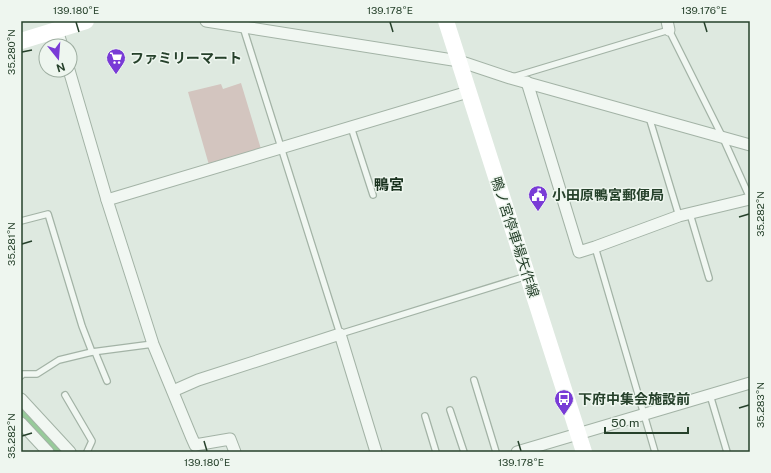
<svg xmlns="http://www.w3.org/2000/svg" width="771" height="473" viewBox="0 0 771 473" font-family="'Public Sans','Noto Sans JP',sans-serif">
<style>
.green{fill:#d3c5bf}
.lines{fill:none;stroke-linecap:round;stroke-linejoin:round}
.river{stroke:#97cb9a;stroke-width:20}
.lane-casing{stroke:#a3b3a6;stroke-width:8}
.street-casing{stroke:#a3b3a6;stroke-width:13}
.lane{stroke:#f1f7f2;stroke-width:5.5}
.street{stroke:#f1f7f2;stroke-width:11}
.secondary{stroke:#fff;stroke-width:16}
.ticks{fill:none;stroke:#26412b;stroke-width:1.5}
.labels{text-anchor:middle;stroke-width:3;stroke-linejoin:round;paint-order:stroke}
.poi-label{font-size:14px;font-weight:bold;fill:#26412b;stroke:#eef6ef;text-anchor:start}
.street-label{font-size:14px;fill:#26412b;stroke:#eef6ef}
.neighbourhood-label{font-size:15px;font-weight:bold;fill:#19311e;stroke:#eef6ef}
.neatline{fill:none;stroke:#26412b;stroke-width:1.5}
.ticks-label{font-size:10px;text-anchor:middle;fill:#26412b}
</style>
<rect width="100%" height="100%" fill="#dee9e0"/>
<path class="green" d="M241 83 261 149 209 165 188 92 221 84 223 89Z"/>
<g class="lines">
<path class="river" d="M21 411 59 452"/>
<g class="lane-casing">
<g id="lane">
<path d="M243 27 340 334 527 276"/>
<path d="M513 77 669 30 723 138 750 198"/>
<path d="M649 117 679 216"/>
<path d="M351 127 373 195"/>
<path d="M690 214 709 278"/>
<path d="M21 221 48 214 82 326 92 352"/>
<path d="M595 247 655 452"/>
<path d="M95 352 107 381"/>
<path d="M21 376 23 374H37L59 360 92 352 153 344"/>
<path d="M474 380 496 452"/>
<path d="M65 395 92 441 87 452"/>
<path d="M710 395 727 452"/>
<path d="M450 410 464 452"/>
<path d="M425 416 436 452"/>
</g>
</g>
<g class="street-casing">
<g id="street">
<path d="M206 21 459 61 510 78 750 145"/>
<path d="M667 21 669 30"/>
<path d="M57 30 62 46"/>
<path d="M69 70 107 200 153 344 191 436 195 445 230 439 235 452"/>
<path d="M527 82 579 252 595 247 679 216 750 199"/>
<path d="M107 200 468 92"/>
<path d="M173 391 198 380 340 334 376 452"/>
<path d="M21 399 70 452"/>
<path d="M21 423 48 452"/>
<path d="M517 452 750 383"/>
</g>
</g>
<use href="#lane" class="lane"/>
<use href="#street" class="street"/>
<g class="secondary">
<path d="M446 21 584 452"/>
<path d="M21 41 86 21"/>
</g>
</g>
<path class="ticks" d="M76 22 79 32M390 22 393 32M704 22 707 32M22 52 32 50M739 217 749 214M22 244 32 241M739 408 749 405M22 436 32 433M204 441 207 451M518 441 521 451"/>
<defs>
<g id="supermarket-pin" transform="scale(1)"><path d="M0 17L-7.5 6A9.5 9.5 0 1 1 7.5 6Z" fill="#793bd6" stroke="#eef6ef"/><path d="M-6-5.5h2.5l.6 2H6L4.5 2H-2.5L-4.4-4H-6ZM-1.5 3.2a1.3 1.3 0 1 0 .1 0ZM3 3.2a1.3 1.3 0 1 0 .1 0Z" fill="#fff"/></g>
<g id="civic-pin" transform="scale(1)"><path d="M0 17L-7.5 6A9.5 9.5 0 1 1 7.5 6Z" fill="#793bd6" stroke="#eef6ef"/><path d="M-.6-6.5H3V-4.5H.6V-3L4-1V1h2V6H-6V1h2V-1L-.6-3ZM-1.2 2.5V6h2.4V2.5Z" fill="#fff"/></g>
<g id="bus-pin" transform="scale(1)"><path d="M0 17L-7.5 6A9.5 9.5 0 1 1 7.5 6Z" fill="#793bd6" stroke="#eef6ef"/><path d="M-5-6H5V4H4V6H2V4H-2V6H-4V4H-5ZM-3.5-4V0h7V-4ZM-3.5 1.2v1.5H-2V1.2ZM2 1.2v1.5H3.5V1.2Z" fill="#fff"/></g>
</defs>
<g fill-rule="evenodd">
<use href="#supermarket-pin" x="116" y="58"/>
<use href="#civic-pin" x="538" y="195"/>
<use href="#bus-pin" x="564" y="399"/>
</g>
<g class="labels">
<g class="poi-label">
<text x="130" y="63">ファミリーマート</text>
<text x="552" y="200">小田原鴨宮郵便局</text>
<text x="578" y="404">下府中集会施設前</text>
</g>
<g class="street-label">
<text transform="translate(515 237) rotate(72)" y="5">鴨ノ宮停車場矢作線</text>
</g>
<g class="neighbourhood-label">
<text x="389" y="190">鴨宮</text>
</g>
</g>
<rect width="771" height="473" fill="none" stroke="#eef6ef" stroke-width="44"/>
<g transform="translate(58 58) rotate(163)"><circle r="19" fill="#eef6ef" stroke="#9eaea1"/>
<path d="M0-3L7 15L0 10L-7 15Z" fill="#793bd6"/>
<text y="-6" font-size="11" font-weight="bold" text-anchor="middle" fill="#26412b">N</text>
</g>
<path d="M605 427v6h83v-6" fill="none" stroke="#26412b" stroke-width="2"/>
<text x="611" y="427" font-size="12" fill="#26412b" stroke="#eef6ef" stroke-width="3" paint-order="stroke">50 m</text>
<rect x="22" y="22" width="727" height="429" class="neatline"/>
<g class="ticks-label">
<text x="76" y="14">139.180°E</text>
<text x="390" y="14">139.178°E</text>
<text x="704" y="14">139.176°E</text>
<text transform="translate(11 52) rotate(-90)" y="4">35.280°N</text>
<text transform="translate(760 214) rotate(-90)" y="4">35.282°N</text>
<text transform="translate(11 244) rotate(-90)" y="4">35.281°N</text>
<text transform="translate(760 405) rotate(-90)" y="4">35.283°N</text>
<text transform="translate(11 436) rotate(-90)" y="4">35.282°N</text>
<text x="207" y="466">139.180°E</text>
<text x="521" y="466">139.178°E</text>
</g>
</svg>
